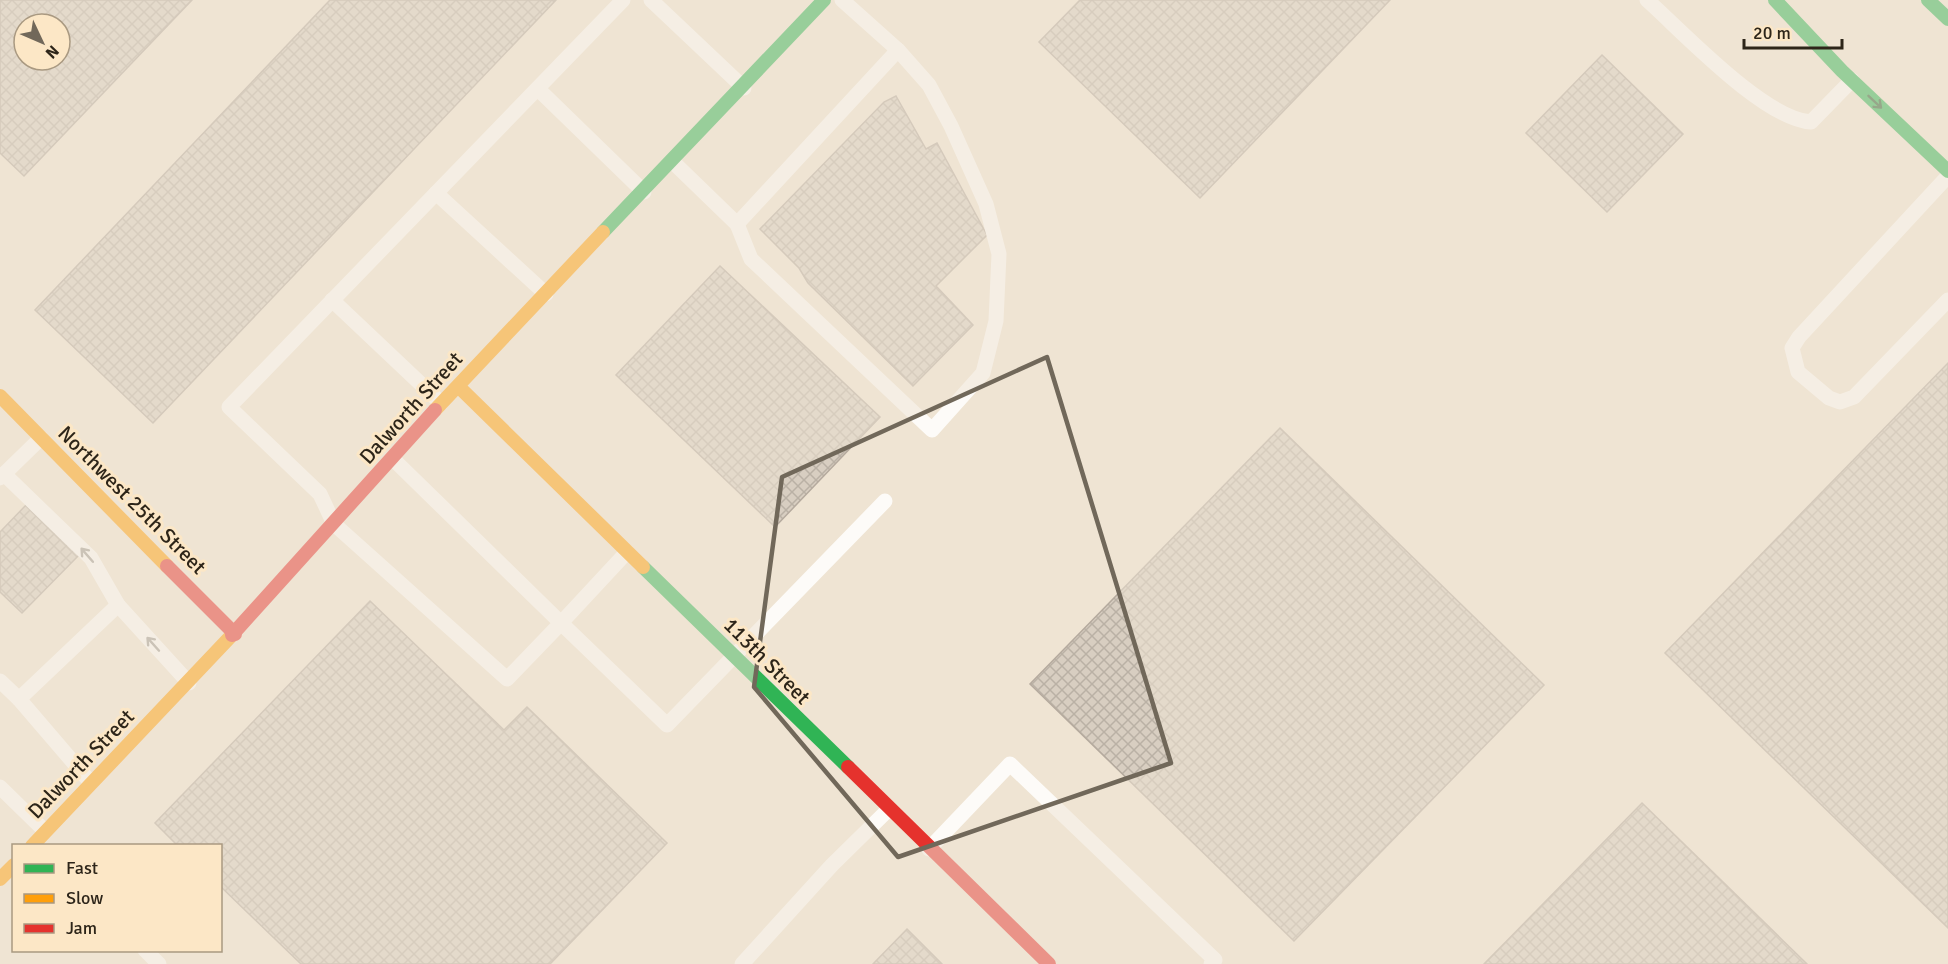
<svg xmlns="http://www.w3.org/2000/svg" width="1948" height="964" viewBox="0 0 1948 964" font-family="Signika,sans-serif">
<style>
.building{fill:url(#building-cross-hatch);stroke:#b5aa9e;stroke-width:1.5;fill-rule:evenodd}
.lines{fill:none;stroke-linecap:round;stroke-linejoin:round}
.lane{stroke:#fdfbf8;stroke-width:15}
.fast{stroke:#30b455;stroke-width:14}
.slow{stroke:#ff9f0a;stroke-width:14}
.jam{stroke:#e5322d;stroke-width:14}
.oneway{stroke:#2e5e31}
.oneway2{stroke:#9f9b94}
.marked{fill:none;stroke:#71685a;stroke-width:4.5;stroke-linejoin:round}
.labels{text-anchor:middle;stroke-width:6;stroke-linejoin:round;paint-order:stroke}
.street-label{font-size:21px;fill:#2d2519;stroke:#fce7c6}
</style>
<defs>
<pattern id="building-cross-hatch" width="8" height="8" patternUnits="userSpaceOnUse" patternTransform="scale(1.5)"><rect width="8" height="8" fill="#d8cec1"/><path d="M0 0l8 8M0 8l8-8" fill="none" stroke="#bab1a5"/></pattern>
</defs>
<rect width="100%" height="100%" fill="#efe4d3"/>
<g class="building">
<path d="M0 0H192L24 176 0 153ZM24 24H60V60H24Z"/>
<path d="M330 0H556L153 423 35 310Z"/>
<path d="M1080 0H1390L1200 198 1039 42Z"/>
<path d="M1602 55 1683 134 1607 212 1526 133Z"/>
<path d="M896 96 926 149 937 143 987 235 936 286 973 325 913 386 808 283 799 268 760 229 884 102Z"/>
<path d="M720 266 880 417 775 527 616 375Z"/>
<path d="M1948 363V928L1665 653Z"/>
<path d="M1280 428 1544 685 1294 941 1030 684Z"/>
<path d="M27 504 79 555 22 613 0 592V532Z"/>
<path d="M370 601 504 730 527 707 667 843 550 964H301L220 886V846H178L155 823Z"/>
<path d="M1642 803 1807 964H1484Z"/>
<path d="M907 929 942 964H873Z"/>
</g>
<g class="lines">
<g class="lane">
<path d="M651 0 744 88"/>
<path d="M1647 0C1684 33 1764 119 1811 122L1852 80"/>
<path d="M538 89 644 192"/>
<path d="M673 162 737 224 898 50 842 0"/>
<path d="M1948 176 1799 337 1792 348 1798 372 1829 398 1840 402 1854 397 1948 300"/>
<path d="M436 193 546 294"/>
<path d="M737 224 751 259 932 430 983 373 996 321 999 254 986 204 951 126 929 85 898 50"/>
<path d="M332 300 441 403"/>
<path d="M393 459 561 623 507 679 334 524 320 494 229 407 623 0"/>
<path d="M4 474 91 558 118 605 189 683"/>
<path d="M0 478 41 438"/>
<path d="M627 552 561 623 667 725 885 501"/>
<path d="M0 681 19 699"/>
<path d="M91 783 19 699 118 605"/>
<path d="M0 787 45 831"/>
<path d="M929 849 1010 764 1215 960 1211 964"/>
<path d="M145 950 159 964"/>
<path d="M742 964 832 865 889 809"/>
</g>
<g class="fast">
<path d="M1775 0 1842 71 1948 171"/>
<path d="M1928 0 1948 19"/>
<path d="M603 232 824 0"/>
<path d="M643 567 848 767"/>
</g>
<g class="slow">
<path d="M459 387 643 567"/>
<path d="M0 396 167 566"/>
<path d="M435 410 603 232"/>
<path d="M32 846 232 635"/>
<path d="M0 879 14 865"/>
</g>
<g class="jam">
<path d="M167 566 235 634"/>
<path d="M232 635 435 410"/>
<path d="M848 767 1049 964"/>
</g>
</g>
<defs><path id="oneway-shaft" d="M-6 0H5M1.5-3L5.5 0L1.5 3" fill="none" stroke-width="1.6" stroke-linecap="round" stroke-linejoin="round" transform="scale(1.5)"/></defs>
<use class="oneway" href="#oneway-shaft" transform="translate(1875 102) rotate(43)"/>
<g class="oneway2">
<use href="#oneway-shaft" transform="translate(87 555) rotate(-131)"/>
<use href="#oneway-shaft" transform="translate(153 644) rotate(-132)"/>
</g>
<path d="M0 0H1948V964H0ZM1047 357 1171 763 898 857 754 687 782 477Z" fill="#efe4d3" fill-opacity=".55" fill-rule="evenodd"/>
<path class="marked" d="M1047 357 1171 763 898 857 754 687 782 477Z"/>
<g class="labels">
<g class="street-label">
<text transform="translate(411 408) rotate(-48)" y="7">Dalworth Street</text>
<text transform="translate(132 500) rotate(45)" y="7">Northwest 25th Street</text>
<text transform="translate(767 661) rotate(45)" y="7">113th Street</text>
<text transform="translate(81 764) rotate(-46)" y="7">Dalworth Street</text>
</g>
</g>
<rect x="12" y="844" width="210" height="108" fill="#fce7c6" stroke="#a99981" stroke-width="1.5"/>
<rect x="24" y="864" width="30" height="9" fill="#30b455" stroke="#a99981" stroke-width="1.5"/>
<text x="66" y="874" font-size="18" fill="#2d2519">Fast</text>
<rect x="24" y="894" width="30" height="9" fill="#ff9f0a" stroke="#a99981" stroke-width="1.5"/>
<text x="66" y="904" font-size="18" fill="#2d2519">Slow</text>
<rect x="24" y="924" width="30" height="9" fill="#e5322d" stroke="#a99981" stroke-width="1.5"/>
<text x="66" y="934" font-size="18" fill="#2d2519">Jam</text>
<g transform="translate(42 42) rotate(134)"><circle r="28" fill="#fce7c6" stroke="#a99981" stroke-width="1.5"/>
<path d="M0-4.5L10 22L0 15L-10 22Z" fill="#71685a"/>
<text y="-9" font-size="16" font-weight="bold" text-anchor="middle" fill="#2d2519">N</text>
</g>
<path d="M1744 39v9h98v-9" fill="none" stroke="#2d2519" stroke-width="3"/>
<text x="1753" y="39" font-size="18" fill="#2d2519" stroke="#fce7c6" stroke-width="4.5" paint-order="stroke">20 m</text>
</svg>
